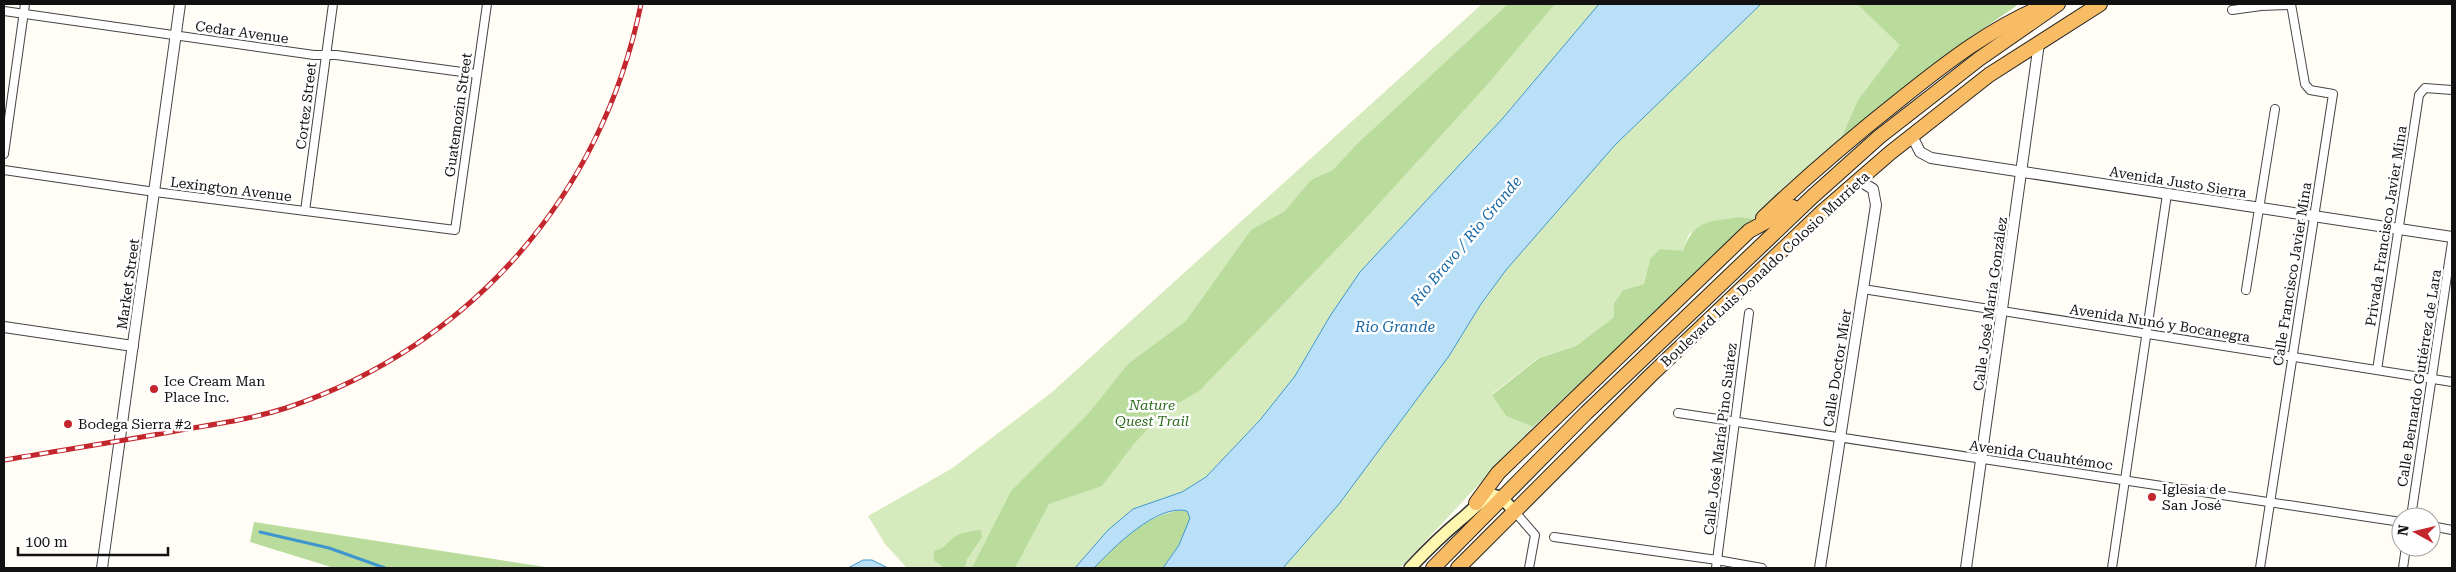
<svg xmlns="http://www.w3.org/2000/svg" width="2456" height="572" viewBox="0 0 2456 572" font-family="'Roboto Serif',serif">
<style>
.green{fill:#d5ebbd}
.forest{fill:#b9dc9c}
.water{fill:#b9e0f7;stroke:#3f96cf}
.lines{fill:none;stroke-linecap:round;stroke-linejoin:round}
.stream{stroke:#3f96cf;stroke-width:3}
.minor-casing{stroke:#444;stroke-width:10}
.tertiary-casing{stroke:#444;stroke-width:12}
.secondary-casing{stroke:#333;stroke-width:14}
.trunk-casing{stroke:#222;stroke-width:16}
.minor{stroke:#fff;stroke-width:8}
.tertiary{stroke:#fff;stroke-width:10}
.secondary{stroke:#fff6b0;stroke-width:11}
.trunk{stroke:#f7bc64;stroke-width:14}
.rail-casing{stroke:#c4262e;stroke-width:5}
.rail{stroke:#fff;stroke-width:3;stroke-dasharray:9;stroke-linecap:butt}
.poi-dot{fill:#c4262e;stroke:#fff;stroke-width:2}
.labels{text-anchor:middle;stroke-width:5;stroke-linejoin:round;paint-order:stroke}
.street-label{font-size:14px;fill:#111;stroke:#fff}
.poi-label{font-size:14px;fill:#111;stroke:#fff;text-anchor:start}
.park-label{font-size:14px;font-style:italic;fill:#2f6b1f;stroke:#fff}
.water-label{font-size:15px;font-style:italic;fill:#1768a6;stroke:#fff}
</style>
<rect width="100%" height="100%" fill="#fffdf5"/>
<g class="green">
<path d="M1482 4H1599L1503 118 1360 272 1330 316 1295 376 1260 420 1206 477 1182 492 1133 509 1108 530 1075 568H907L885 544 868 516 951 469 1051 393Z"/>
<path d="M1761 4H1857L1901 45 1858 100 1841 138 1754 219 1741 217 1689 234 1683 251 1650 259 1644 284 1623 290 1614 303V317L1576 346 1538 358 1492 394 1506 416 1533 427 1400 568H1283L1339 504 1449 356 1481 304 1506 270 1615 145Z"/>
</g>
<g class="forest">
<path d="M1508 4H1555L1486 86 1354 231 1199 391 1164 411 1133 445 1102 486 1049 504 1015 568H972L1011 491 1088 414 1128 364 1186 321 1251 230 1285 211 1311 180 1333 170 1356 145Z"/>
<path d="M1857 4H2019L1971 37 1841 138 1858 100 1900 45Z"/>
<path d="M1741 217 1754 219 1533 427 1506 416 1492 395 1539 358 1576 346 1614 317V303L1623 290 1644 284 1650 259 1660 249 1683 251C1695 218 1710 222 1741 217Z"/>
<path d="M1182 510 1187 511 1191 518 1179 545 1163 568H1094C1117 544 1146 514 1182 510Z"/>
<path d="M254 522 552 568H553H334L250 542Z"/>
<path d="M981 530 982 537 967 559 965 568H944L934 560V551C945 548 945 545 953 538 960 532 972 531 981 530Z"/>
</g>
<g class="water">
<path d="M1599 4H1761L1615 145 1506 270 1481 304 1449 356 1339 504 1283 568H1163L1179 545 1190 518 1187 511C1157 503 1112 549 1094 568H1075L1108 530 1133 509 1182 492 1206 477 1260 420 1295 376 1330 316 1360 272 1503 118Z"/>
<path d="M863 560H872L888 568H848Z"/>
</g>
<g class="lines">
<path class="stream" d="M260 532 329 548 385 568"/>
<g class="minor-casing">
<g id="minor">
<path d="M2232 10 2261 6 2291 5"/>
<path d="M4 11 314 55H336L477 74"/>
<path d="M4 154 25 4"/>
<path d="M4 170 155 192 455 230 487 4"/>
<path d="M305 211 333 4"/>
<path d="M1863 289 2452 382"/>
<path d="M2246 290 2275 109"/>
<path d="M2377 370 2419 95 2425 88 2452 90"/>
<path d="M1678 413 2401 522"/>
<path d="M1515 512 1535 535 1529 568"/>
<path d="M2411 517 2452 242"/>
<path d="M2431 526 2452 530"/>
<path d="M1554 537 1717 560 1762 568"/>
<path d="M1716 568 1749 313"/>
<path d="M2112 568 2167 194"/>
<path d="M2260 568 2333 94 2310 90 2305 84 2291 4"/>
<path d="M2403 568 2406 547"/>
</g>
</g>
<g class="tertiary-casing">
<g id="tertiary">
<path d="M1912 136 1920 152 1931 158 2452 237"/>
<path d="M4 327 133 346"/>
<path d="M102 568 180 4"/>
<path d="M1820 568 1876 205 1873 189 1858 180"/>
<path d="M1966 568 2039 43"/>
</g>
</g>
<g class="secondary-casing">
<path id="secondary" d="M1410 568C1426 551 1441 536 1459 521 1473 510 1476 503 1493 495L1502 498 1515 512"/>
</g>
<g class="trunk-casing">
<g id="trunk">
<path d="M1763 218C1807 176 1854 136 1902 98 1947 62 1992 27 2046 5"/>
<path d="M1476 503 1498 473 1749 231 1793 207"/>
<path d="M1433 568 1586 413 1812 197 1879 137 1979 59 2058 4"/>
<path d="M1458 568 1650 376 1822 212 1890 153 1989 75 2100 4"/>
</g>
</g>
<use href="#minor" class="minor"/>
<use href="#tertiary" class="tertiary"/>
<use href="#secondary" class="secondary"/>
<use href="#trunk" class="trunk"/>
<g class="rail-casing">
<path id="rail" d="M4 460C63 450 122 441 181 430 216 424 252 419 286 408 471 346 602 195 641 4"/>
</g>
<use href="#rail" class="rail"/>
</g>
<g class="poi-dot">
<circle cx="154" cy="389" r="5"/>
<circle cx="68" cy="424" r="5"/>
<circle cx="2152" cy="497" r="5"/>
</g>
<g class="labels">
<g class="street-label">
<text transform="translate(242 32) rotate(8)" y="5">Cedar Avenue</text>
<text transform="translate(306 106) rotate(-83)" y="5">Cortez Street</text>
<text transform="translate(458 115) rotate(-82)" y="5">Guatemozin Street</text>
<text transform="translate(2178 182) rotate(9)" y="5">Avenida Justo Sierra</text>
<text transform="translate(231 189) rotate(7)" y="5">Lexington Avenue</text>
<text transform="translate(2386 226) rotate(-81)" y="5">Privada Francisco Javier Mina</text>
<text transform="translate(1765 269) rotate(-43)" y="5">Boulevard Luis Donaldo Colosio Murrieta</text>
<text transform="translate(2292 274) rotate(-81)" y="5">Calle Francisco Javier Mina</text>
<text transform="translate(128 284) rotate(-82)" y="5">Market Street</text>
<text transform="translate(1990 304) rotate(-82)" y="5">Calle José María González</text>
<text transform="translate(2160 323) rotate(9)" y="5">Avenida Nunó y Bocanegra</text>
<text transform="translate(1837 368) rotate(-81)" y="5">Calle Doctor Mier</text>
<text transform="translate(2419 378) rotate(-81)" y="5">Calle Bernardo Gutiérrez de Lara</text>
<text transform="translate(1720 439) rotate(-83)" y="5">Calle José María Pino Suárez</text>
<text transform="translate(2041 455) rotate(8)" y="5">Avenida Cuauhtémoc</text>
</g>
<g class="poi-label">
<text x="164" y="386">Ice Cream Man<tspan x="164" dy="16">Place Inc.</tspan></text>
<text x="78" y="429">Bodega Sierra #2</text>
<text x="2162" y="494">Iglesia de<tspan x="2162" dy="16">San José</tspan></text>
</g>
<g class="park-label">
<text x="1152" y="410">Nature<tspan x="1152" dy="16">Quest Trail</tspan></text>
</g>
<g class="water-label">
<text transform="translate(1466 241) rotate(-50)" y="5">Río Bravo / Rio Grande</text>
<text x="1395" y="332">Rio Grande</text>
</g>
</g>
<rect width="2456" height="572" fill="none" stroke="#111111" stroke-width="10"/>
<g transform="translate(2416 532) rotate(278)"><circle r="24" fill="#ffffff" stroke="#a0a0a0"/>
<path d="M0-4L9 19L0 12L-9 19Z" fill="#c4262e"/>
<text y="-8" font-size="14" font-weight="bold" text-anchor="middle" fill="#111111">N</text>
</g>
<path d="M18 547v8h150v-8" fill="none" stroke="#111111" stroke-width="2.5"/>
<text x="25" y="547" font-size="15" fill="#111111" stroke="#ffffff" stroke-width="4" paint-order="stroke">100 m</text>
</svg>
